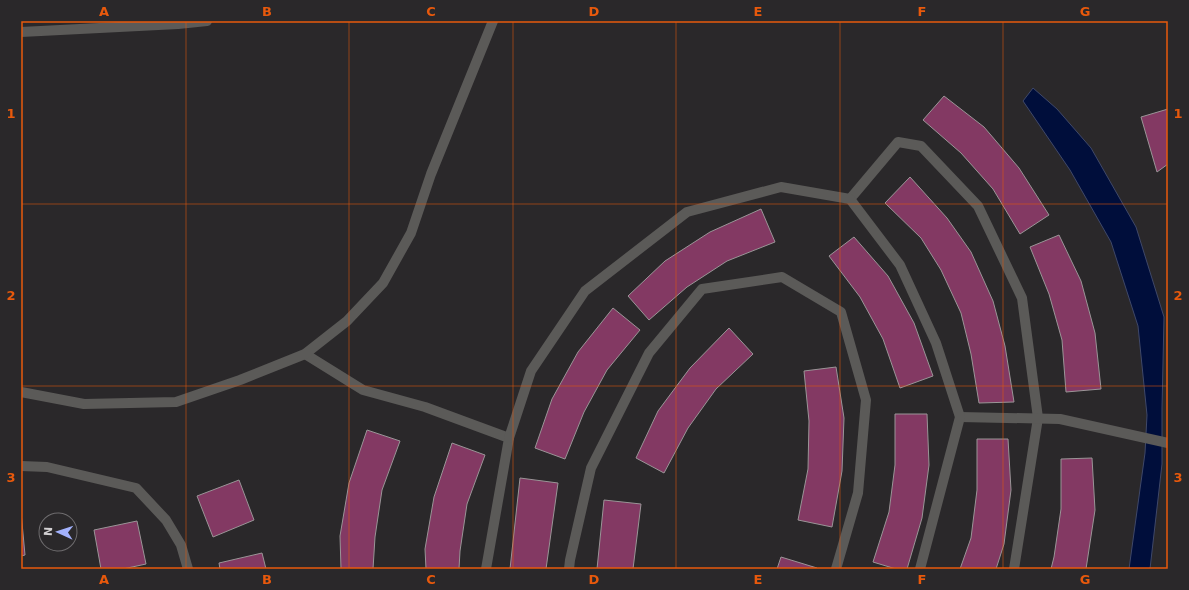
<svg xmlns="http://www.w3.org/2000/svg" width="1189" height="590" viewBox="0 0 1189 590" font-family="'DejaVu Sans',sans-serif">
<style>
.water{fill:#000e3b;stroke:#3f4869}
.building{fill:#833963;stroke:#9a9597}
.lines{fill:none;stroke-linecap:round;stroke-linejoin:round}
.minor{stroke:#5b5a58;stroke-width:10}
.grid{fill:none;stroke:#e8590c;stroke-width:1;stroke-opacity:0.55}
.neatline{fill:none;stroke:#e8590c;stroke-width:1.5}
.grid-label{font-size:13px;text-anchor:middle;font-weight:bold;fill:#e8590c}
</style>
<rect width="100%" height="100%" fill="#2a282a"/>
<path class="water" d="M1033 88 1057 109 1091 148 1136 227 1164 317 1162 408V464L1150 569H1129L1145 453 1147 415 1138 326 1111 242 1070 170 1023 101Z"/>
<g class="building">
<path d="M944 96 984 127 1019 168 1049 215 1020 234 993 189 961 153 923 120Z"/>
<path d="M1168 109V164L1157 172 1141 117Z"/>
<path d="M910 177 947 218 971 252 993 301 1005 346 1014 402 979 403 971 354 961 313 941 270 921 238 885 203Z"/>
<path d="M761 209 775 242 727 261 687 287 649 320 628 296 665 261 710 232Z"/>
<path d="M1059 235 1081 281 1095 333 1101 389 1066 392 1062 340 1049 294 1030 247Z"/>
<path d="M854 237 888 276 914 323 933 376 900 388 883 339 860 297 829 256Z"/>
<path d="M613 308 640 330 607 370 584 412 565 459 535 448 552 399 578 352Z"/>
<path d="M729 328 753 354 716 389 688 428 664 473 636 458 658 411 690 368Z"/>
<path d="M836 367 844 418 842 471 832 527 798 520 808 469 809 421 804 371Z"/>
<path d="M895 414H927L929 465 922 518 907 569H896L873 562 889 512 895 465Z"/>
<path d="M367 430 400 441 382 490 375 537 373 569H341L340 536 349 483Z"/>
<path d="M977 439H1008L1011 490 1004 544 996 569H960L971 538 977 490Z"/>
<path d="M452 443 485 455 467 504 460 551 459 569H426L425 549 434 497Z"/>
<path d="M1092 458 1095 510 1086 569H1051L1054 557 1061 509V459Z"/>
<path d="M520 478 558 483 546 569H510Z"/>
<path d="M239 480 254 520 213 537 197 496Z"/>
<path d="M604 500 641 504 633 569H597Z"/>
<path d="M21 512 25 555 21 556Z"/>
<path d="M137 521 146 564 123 569H101L94 530Z"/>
<path d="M262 553 266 569H220L219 563Z"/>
<path d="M781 557 817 568 816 569H777Z"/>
</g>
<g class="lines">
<g class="minor">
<path d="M21 32 178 24 207 21"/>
<path d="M850 199 898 142 921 146 978 206 1022 298 1038 418 1014 569"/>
<path d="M305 354 363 390 425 407 509 438 486 569"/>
<path d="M21 392 84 404 176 402 240 380 305 354 347 321 383 283 411 233 431 174 493 21"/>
<path d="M960 417 1060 419 1168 443"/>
<path d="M509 438 531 371 585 291 687 212 781 187 850 199 900 265 936 343 960 417 920 569"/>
<path d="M21 466 47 467 136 488 166 520 181 545 188 569"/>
<path d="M569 569 570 560 591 468 649 353 702 289 782 277 841 312 866 400 858 493 836 569"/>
</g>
</g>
<path class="grid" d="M186 21V569M349 21V569M513 21V569M676 21V569M840 21V569M1003 21V569M21 204H1168M21 386H1168"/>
<rect width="1189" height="590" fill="none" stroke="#2a282a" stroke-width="44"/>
<g transform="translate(58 532) rotate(273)"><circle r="19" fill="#2a282a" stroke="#6e6c6e"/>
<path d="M0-3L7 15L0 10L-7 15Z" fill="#a3b2fd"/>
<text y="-6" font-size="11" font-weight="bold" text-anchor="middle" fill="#d3d1d3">N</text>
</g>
<rect x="22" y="22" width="1145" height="546" class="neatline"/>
<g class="grid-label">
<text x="104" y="16">A</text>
<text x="267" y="16">B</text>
<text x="431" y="16">C</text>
<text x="594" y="16">D</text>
<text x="758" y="16">E</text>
<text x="922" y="16">F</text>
<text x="1085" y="16">G</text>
<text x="11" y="118">1</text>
<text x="1178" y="118">1</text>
<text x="11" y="300">2</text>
<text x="1178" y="300">2</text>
<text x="11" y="482">3</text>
<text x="1178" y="482">3</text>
<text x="104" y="584">A</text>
<text x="267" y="584">B</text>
<text x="431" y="584">C</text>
<text x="594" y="584">D</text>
<text x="758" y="584">E</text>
<text x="922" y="584">F</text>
<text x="1085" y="584">G</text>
</g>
</svg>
